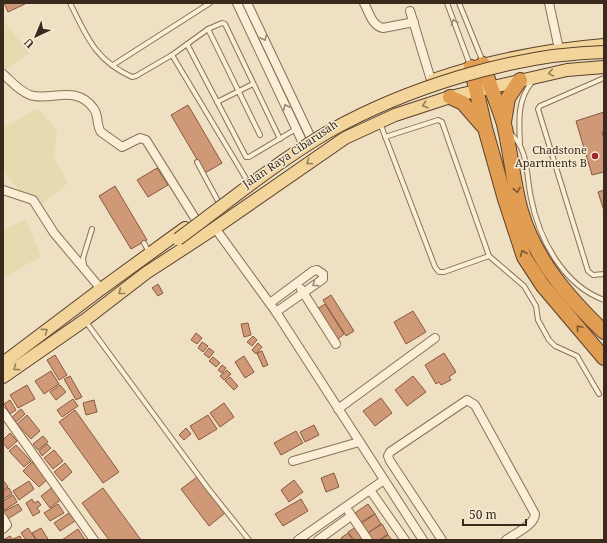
<svg xmlns="http://www.w3.org/2000/svg" width="607" height="543" viewBox="0 0 607 543" font-family="'Noto Serif',serif">
<style>
.farmland{fill:#e5dbb0}
.building{fill:#cf9978;stroke:#8a593e}
.lines{fill:none;stroke-linecap:round;stroke-linejoin:round}
.lane-casing{stroke:#8a7159;stroke-width:6}
.street-casing{stroke:#8a7159;stroke-width:10}
.primary-casing{stroke:#58402d;stroke-width:14}
.highway-casing{stroke:#58402d;stroke-width:16}
.lane{stroke:#faeed6;stroke-width:4}
.street{stroke:#faeed6;stroke-width:8}
.primary{stroke:#f3d49a;stroke-width:12}
.highway{stroke:#e19d51;stroke-width:14}
.primary-bridge-casing{stroke:#58402d;stroke-width:14;stroke-linecap:butt}
.primary-bridge{stroke:#f3d49a;stroke-width:12}
.oneway{stroke:#9a8c7a}
.oneway2{stroke:#967f5c}
.oneway3{stroke:#7c5832}
.poi-dot{fill:#9b272c;stroke:#f6ebd3;stroke-width:1.5}
.labels{text-anchor:middle;stroke-width:3;stroke-linejoin:round;paint-order:stroke}
.poi-label{font-size:11px;fill:#392a1e;stroke:#f6ebd3;text-anchor:end}
.street-label{font-size:11px;fill:#392a1e;stroke:#f6ebd3}
</style>
<rect width="100%" height="100%" fill="#efe0c3"/>
<g class="farmland">
<path d="M3 20 29 53 3 71Z"/>
<path d="M38 108 57 131 54 157 68 183 35 210 3 170V128Z"/>
<path d="M25 219 41 256 3 279V231Z"/>
</g>
<g class="building">
<path d="M4 3H25V4L8 12Z"/>
<path d="M188 105 222 163 205 173 171 115Z"/>
<path d="M604 112V131L602 132 604 140V172L592 175 576 121Z"/>
<path d="M157 168 168 185 148 197 137 180Z"/>
<path d="M115 186 147 240 131 249 99 196Z"/>
<path d="M604 190V211L598 192Z"/>
<path d="M158 284 163 293 158 296 152 288Z"/>
<path d="M331 295 354 331 346 336 323 300Z"/>
<path d="M325 304 344 334 337 340 317 309Z"/>
<path d="M413 311 426 332 406 344 394 322Z"/>
<path d="M248 323 251 335 244 337 241 324Z"/>
<path d="M196 333 202 338 197 344 191 340Z"/>
<path d="M253 336 257 340 252 346 247 342Z"/>
<path d="M202 342 208 346 203 352 198 348Z"/>
<path d="M258 343 262 347 256 354 252 350Z"/>
<path d="M209 348 214 352 209 358 204 354Z"/>
<path d="M262 351 268 365 263 367 257 353Z"/>
<path d="M444 353 456 372 449 377 451 380 441 385 439 382 436 384 425 365Z"/>
<path d="M55 355 67 375 59 380 47 360Z"/>
<path d="M244 356 254 372 245 378 235 362Z"/>
<path d="M213 357 220 363 216 367 209 361Z"/>
<path d="M222 365 226 368 222 373 218 370Z"/>
<path d="M227 370 231 374 224 380 220 376Z"/>
<path d="M51 371 59 384 44 394 35 381Z"/>
<path d="M70 376 82 397 76 400 64 379Z"/>
<path d="M413 376 426 392 407 406 395 390Z"/>
<path d="M230 377 238 386 234 390 225 381Z"/>
<path d="M27 385 35 399 18 408 10 395Z"/>
<path d="M60 385 66 392 56 400 50 392Z"/>
<path d="M381 398 392 413 375 426 363 411Z"/>
<path d="M73 399 78 406 62 417 57 410Z"/>
<path d="M10 400 16 410 10 414 4 404Z"/>
<path d="M94 400 97 412 86 415 83 403Z"/>
<path d="M224 403 234 417 220 427 210 413Z"/>
<path d="M21 409 25 414 16 422 12 417Z"/>
<path d="M75 410 119 472 103 483 59 422Z"/>
<path d="M27 415 40 431 31 439 17 424Z"/>
<path d="M208 415 217 429 199 440 190 426Z"/>
<path d="M314 425 319 435 305 442 300 432Z"/>
<path d="M186 428 191 434 184 440 179 435Z"/>
<path d="M296 431 303 443 281 455 274 443Z"/>
<path d="M10 433 17 441 8 449 3 443V440Z"/>
<path d="M43 436 48 442 38 450 33 444Z"/>
<path d="M47 444 51 448 42 456 39 451Z"/>
<path d="M16 445 31 461 24 467 9 451Z"/>
<path d="M54 450 63 461 53 469 44 458Z"/>
<path d="M32 462 48 479 39 487 23 471Z"/>
<path d="M65 463 72 472 62 481 54 472Z"/>
<path d="M334 473 339 487 326 492 321 478Z"/>
<path d="M197 477 225 513 209 526 181 489Z"/>
<path d="M3 480 8 487 3 490Z"/>
<path d="M294 480 303 492 289 502 281 490Z"/>
<path d="M29 481 34 489 19 500 13 491Z"/>
<path d="M54 486 63 498 50 508 41 496Z"/>
<path d="M9 488 12 494 3 499V492Z"/>
<path d="M103 488 141 540H109L82 503Z"/>
<path d="M13 495 17 502 3 511V501Z"/>
<path d="M32 499 34 503 38 501 41 505 37 508 40 512 33 516 26 503Z"/>
<path d="M301 499 308 511 283 526 275 514Z"/>
<path d="M18 504 22 510 6 520 3 512Z"/>
<path d="M58 504 64 513 50 521 44 513Z"/>
<path d="M368 504 375 514 361 522 355 513Z"/>
<path d="M72 511 78 519 60 531 54 523Z"/>
<path d="M375 514 381 524 368 533 362 523Z"/>
<path d="M382 524 388 534 379 540H372L368 533Z"/>
<path d="M356 527 363 538 360 540H354L348 532Z"/>
<path d="M28 528 36 540H26L21 533Z"/>
<path d="M41 528 48 539 46 540H37L32 533Z"/>
<path d="M78 529 85 540H62Z"/>
<path d="M348 533 353 540H342L341 538Z"/>
<path d="M388 535 392 540H380Z"/>
<path d="M10 536 13 540H3Z"/>
<path d="M20 536 22 540H14L13 539Z"/>
</g>
<g class="lines">
<g class="lane-casing">
<g id="lane">
<path d="M70 3C87 37 95 60 132 77L136 76 172 55 208 29 222 23 225 24 280 139"/>
<path d="M447 3 470 65"/>
<path d="M459 3 483 62"/>
<path d="M208 29 260 135"/>
<path d="M187 44 246 157H249L296 129"/>
<path d="M172 55 248 182"/>
<path d="M113 65 210 3"/>
<path d="M604 78 540 106 538 109 588 271 593 275 604 274"/>
<path d="M217 102 253 84"/>
<path d="M380 123 435 267 439 272H444L489 256"/>
<path d="M510 133C529 149 526 176 531 198 539 239 563 285 604 300"/>
<path d="M385 137 438 120 442 122 489 256 524 286 536 306 538 320 549 340 555 346 577 356 599 394"/>
<path d="M520 144C519 121 517 100 532 82"/>
<path d="M197 162 219 203"/>
<path d="M144 243 149 252"/>
<path d="M84 265 83 258 92 229"/>
<path d="M86 322 207 487 249 540"/>
</g>
</g>
<g class="street-casing">
<g id="street">
<path d="M237 3 303 143"/>
<path d="M247 3 311 138"/>
<path d="M364 3C369 12 372 26 383 28L414 22"/>
<path d="M549 3 559 49"/>
<path d="M410 11 431 80"/>
<path d="M3 74C11 81 19 91 30 95 50 102 76 83 94 109 99 116 96 125 101 132L122 147 140 138 146 140 196 220"/>
<path d="M3 190 33 200 54 233 101 289"/>
<path d="M215 228 276 312 423 540"/>
<path d="M301 289 336 344"/>
<path d="M270 303 313 271 317 270 323 274V279L276 312"/>
<path d="M338 409 435 338"/>
<path d="M3 412 94 540"/>
<path d="M293 461 359 442"/>
<path d="M370 490 405 540"/>
<path d="M349 512 368 540"/>
<path d="M3 518 7 525 3 529"/>
<path d="M298 540 384 480"/>
<path d="M318 540 351 516"/>
<path d="M442 540 390 461 388 456 390 452 467 400 475 405 535 514C535 525 514 534 506 540"/>
</g>
</g>
<g class="primary-casing">
<g id="primary">
<path d="M433 80C490 60 544 50 604 45"/>
<path d="M3 363 101 289 185 228"/>
<path d="M3 377 85 320 146 273 215 228 345 138 395 115 450 97 567 70 604 67"/>
</g>
</g>
<g class="highway-casing">
<g id="highway">
<path d="M483 64C489 85 498 104 504 124 511 153 513 183 521 211 535 260 568 297 604 332"/>
<path d="M471 67 485 128 505 199 524 257 543 286 604 358"/>
<path d="M450 97 463 103 482 125"/>
<path d="M504 122 508 98 520 80"/>
</g>
</g>
<use href="#lane" class="lane"/>
<use href="#street" class="street"/>
<use href="#primary" class="primary"/>
<use href="#highway" class="highway"/>
<g class="primary-bridge-casing">
<path id="primary-bridge" d="M178 239C227 203 275 163 328 132 406 88 514 54 604 52"/>
</g>
<use href="#primary-bridge" class="primary-bridge"/>
</g>
<defs><path id="oneway-chevron" d="M-2-3.5L2.5 0L-2 3.5" fill="none" stroke-width="1.6" stroke-linecap="round" stroke-linejoin="round"/></defs>
<g class="oneway">
<use href="#oneway-chevron" transform="translate(454 22) rotate(-111)"/>
<use href="#oneway-chevron" transform="translate(264 38) rotate(65)"/>
<use href="#oneway-chevron" transform="translate(286 107) rotate(-115)"/>
<use href="#oneway-chevron" transform="translate(315 284) rotate(144)"/>
</g>
<g class="oneway2">
<use href="#oneway-chevron" transform="translate(551 73) rotate(168)"/>
<use href="#oneway-chevron" transform="translate(425 105) rotate(162)"/>
<use href="#oneway-chevron" transform="translate(309 162) rotate(146)"/>
<use href="#oneway-chevron" transform="translate(121 292) rotate(142)"/>
<use href="#oneway-chevron" transform="translate(45 331) rotate(-37)"/>
<use href="#oneway-chevron" transform="translate(16 368) rotate(144)"/>
</g>
<g class="oneway3">
<use href="#oneway-chevron" transform="translate(517 190) rotate(79)"/>
<use href="#oneway-chevron" transform="translate(523 253) rotate(-112)"/>
<use href="#oneway-chevron" transform="translate(579 328) rotate(-131)"/>
</g>
<circle class="poi-dot" cx="595" cy="156" r="4"/>
<g class="labels">
<g class="poi-label">
<text x="587" y="154">Chadstone<tspan x="587" dy="13">Apartments B</tspan></text>
</g>
<g class="street-label">
<text transform="translate(290 154) rotate(-34)" y="4">Jalan Raya Cibarusah</text>
</g>
</g>
<rect width="607" height="543" fill="none" stroke="#392a1e" stroke-width="8"/>
<g transform="translate(36 36) rotate(224)" stroke="#f6ebd3" stroke-width="3" paint-order="stroke">
<path d="M0-3L7 15L0 10L-7 15Z" fill="#392a1e"/>
<text y="-6" font-size="11" font-weight="bold" text-anchor="middle" fill="#392a1e">U</text>
</g>
<path d="M463 519v6h63v-6" fill="none" stroke="#392a1e" stroke-width="2"/>
<text x="469" y="519" font-size="12" fill="#392a1e" stroke="#f6ebd3" stroke-width="3" paint-order="stroke">50 m</text>
</svg>
